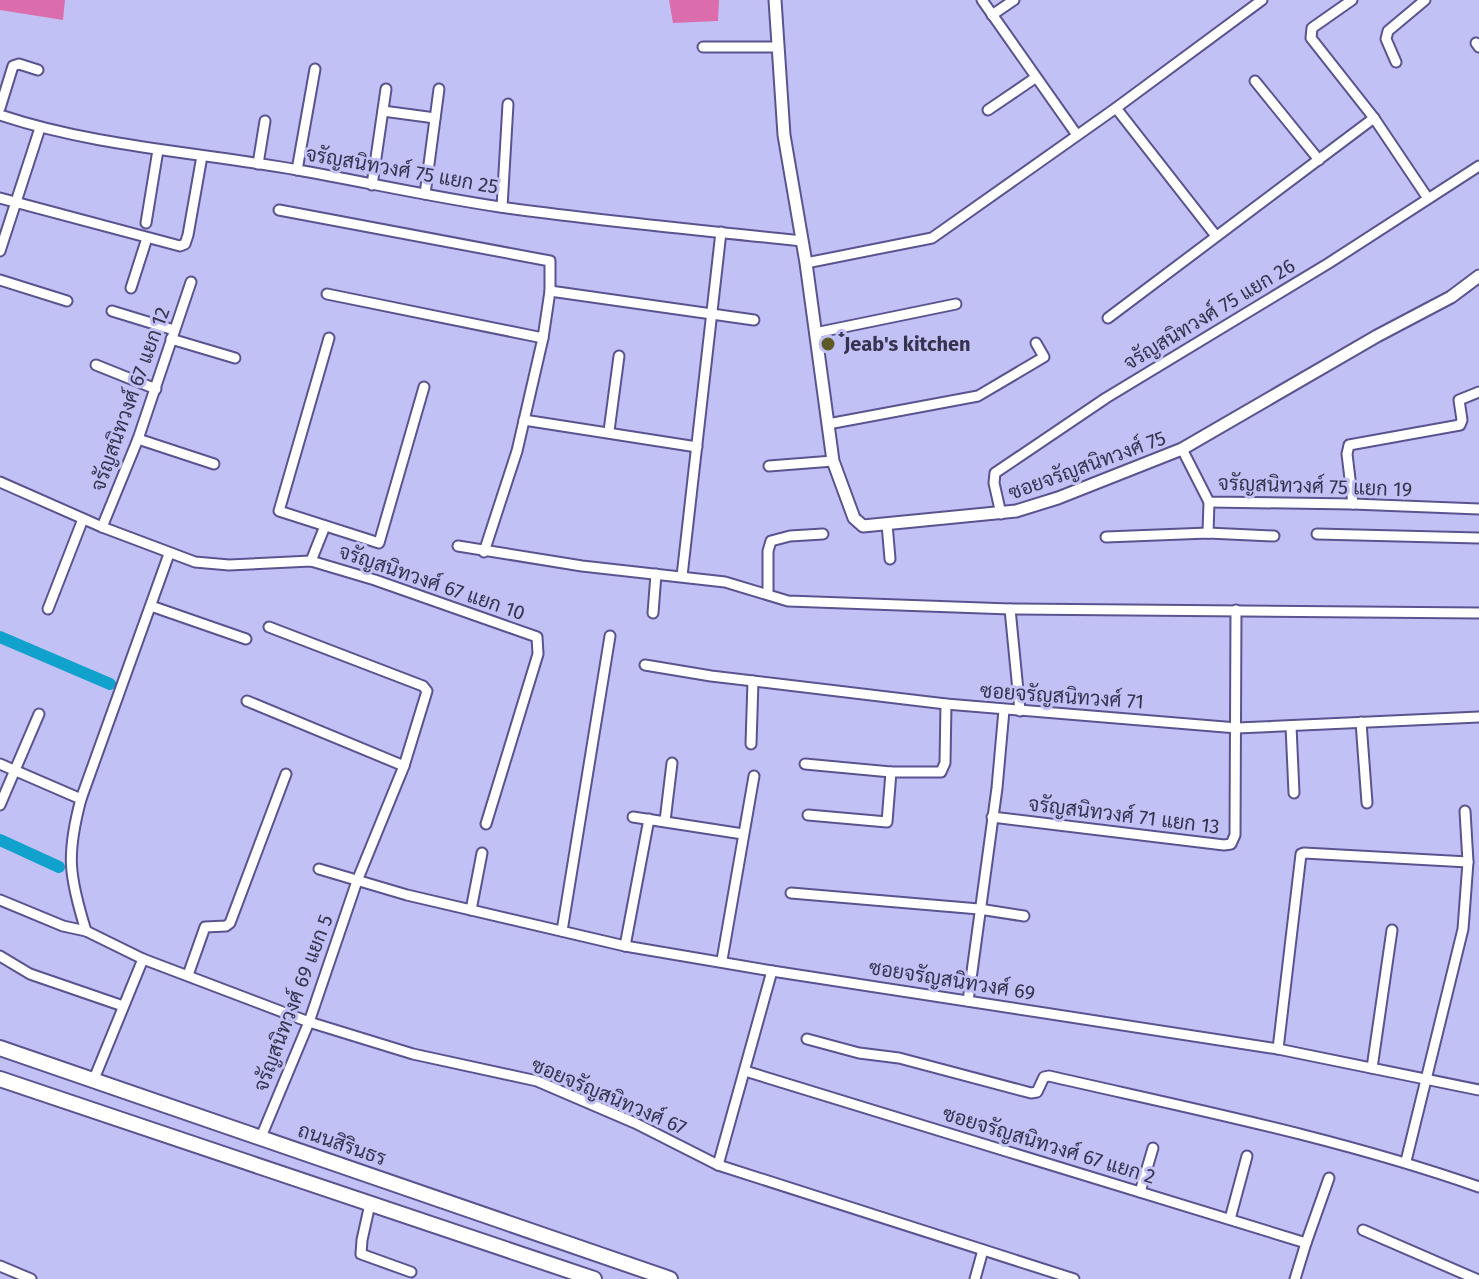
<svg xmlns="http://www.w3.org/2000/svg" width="1479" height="1279" viewBox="0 0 1479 1279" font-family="'Fira Sans',Sarabun,sans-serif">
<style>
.forest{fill:#db6dac}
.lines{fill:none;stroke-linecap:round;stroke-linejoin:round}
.canal{stroke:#10a1cd;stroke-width:12}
.minor-casing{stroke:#59548f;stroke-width:13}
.tertiary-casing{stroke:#59548f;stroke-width:15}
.primary-casing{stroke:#59548f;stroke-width:18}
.minor{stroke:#fff;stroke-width:9}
.tertiary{stroke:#fff;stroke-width:11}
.primary{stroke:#fff;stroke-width:14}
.poi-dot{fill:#5d5a27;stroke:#c2c1f6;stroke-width:3}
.labels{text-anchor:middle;stroke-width:6;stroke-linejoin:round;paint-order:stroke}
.street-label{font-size:20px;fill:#35334e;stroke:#c2c1f6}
.poi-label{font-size:20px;font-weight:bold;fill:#35334e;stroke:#c2c1f6;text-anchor:start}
</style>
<rect width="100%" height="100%" fill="#c2c1f6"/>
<g class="forest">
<path d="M0 0H65L63 20 0 10Z"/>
<path d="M669 0H719L718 21 673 23Z"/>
</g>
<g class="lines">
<g class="canal">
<path d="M0 637 110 684"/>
<path d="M0 840 59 867"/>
</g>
<g class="minor-casing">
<g id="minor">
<path d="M982 0 1077 135"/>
<path d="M1352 0 1312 28 1311 38 1374 118 1427 197"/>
<path d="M992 15 1014 0"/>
<path d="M1476 43 1479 47"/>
<path d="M703 47H778"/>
<path d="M1396 62 1386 39 1388 31 1425 0"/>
<path d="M1255 81 1319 160"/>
<path d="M0 108 13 66 19 64 38 70"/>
<path d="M1116 108 1216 236"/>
<path d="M988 110 1035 78"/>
<path d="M383 111 435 118"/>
<path d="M0 115C96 147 198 152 298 170 365 182 432 197 500 207 600 221 701 230 801 241"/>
<path d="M258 164 265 121"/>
<path d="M297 170 315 69"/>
<path d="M372 185 386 89"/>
<path d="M425 194 439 89"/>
<path d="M0 198 180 246 185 244 188 235 202 156"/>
<path d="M502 207 508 104"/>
<path d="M279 210 550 261V291L543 338 517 451 484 552"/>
<path d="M146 223 158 150"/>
<path d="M0 251 40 128"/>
<path d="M806 263 932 238 1116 108 1262 0"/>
<path d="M0 280 67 301"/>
<path d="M131 288 147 238"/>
<path d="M550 291 754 320"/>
<path d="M327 294 543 338"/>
<path d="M112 311 174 330"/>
<path d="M1108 318 1374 118"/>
<path d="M815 333 956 304"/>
<path d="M329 338 279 511 379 543 424 387"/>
<path d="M171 339 235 358"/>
<path d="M96 365 156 389"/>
<path d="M524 420 697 447"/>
<path d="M828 424 978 396 1044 357 1036 343"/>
<path d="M609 431 619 356"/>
<path d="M138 439 214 464"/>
<path d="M1182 449 1209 502 1353 504 1479 509"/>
<path d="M769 466 833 461"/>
<path d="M0 482 102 527 195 562 229 565 311 561 375 580 537 637 538 654 486 824"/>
<path d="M1353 504 1347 454 1349 445 1460 425 1462 420 1459 400 1479 392"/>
<path d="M1001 514 994 483 995 473 1106 398 1329 263 1479 166"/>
<path d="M887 524 890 559"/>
<path d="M102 527 138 439 191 282"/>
<path d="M1208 533 1209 502"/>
<path d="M1317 534 1479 538"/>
<path d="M1106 537 1208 533 1274 536"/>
<path d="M458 546 582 566 725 582 788 601 1010 609 1479 613"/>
<path d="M311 561 325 526"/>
<path d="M682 576 721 232"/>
<path d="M768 594V551L771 541 790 536 823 534"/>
<path d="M151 606 246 639"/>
<path d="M48 609 83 519"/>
<path d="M1010 609 1020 711"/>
<path d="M653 613 656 574"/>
<path d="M645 665 711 676 946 704 1237 728 1479 717"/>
<path d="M247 701 404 766"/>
<path d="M1361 722 1367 803"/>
<path d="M1291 726 1294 793"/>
<path d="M751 744 753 681"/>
<path d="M0 764 81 799"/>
<path d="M805 764 891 772H941L945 763 946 704"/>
<path d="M0 805 39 714"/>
<path d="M808 815 887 822 891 772"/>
<path d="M633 817 743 834"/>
<path d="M992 817 1224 845 1231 844 1235 835 1236 610"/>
<path d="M665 821 672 763"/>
<path d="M319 869 407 895 625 946 772 971 1278 1049 1479 1090"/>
<path d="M791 893 979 909 1024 916"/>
<path d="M0 900 63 926 86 931 143 959 309 1022 413 1054 537 1081 635 1123 718 1165 1074 1279"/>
<path d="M471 910 482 853"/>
<path d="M86 931C69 876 66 855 81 799L169 554"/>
<path d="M562 931 610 636"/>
<path d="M625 946 649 819"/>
<path d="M0 956 30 974 123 1006"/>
<path d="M722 960 754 776"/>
<path d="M188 975 205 927 226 926 230 923 286 774"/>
<path d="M968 1001 997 788 1004 710"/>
<path d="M807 1039 859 1053 899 1058 1031 1093 1037 1092 1044 1077 1049 1076C1193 1109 1339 1138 1479 1187"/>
<path d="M1278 1049 1301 854 1304 853 1468 862"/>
<path d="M1372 1068 1392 930"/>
<path d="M745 1071 1306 1243 1295 1279"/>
<path d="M94 1079 143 959"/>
<path d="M261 1137 309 1022 357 881 404 766 427 691 423 686 269 627"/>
<path d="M1406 1161 1463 929 1468 862 1465 811"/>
<path d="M718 1165 772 971"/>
<path d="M1140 1192 1153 1148"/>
<path d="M370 1204 362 1240 361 1254 411 1272"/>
<path d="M1230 1219 1247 1156"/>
<path d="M1363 1230 1476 1279"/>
<path d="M1306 1243 1329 1178"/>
<path d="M0 1266 31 1279"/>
<path d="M975 1279 983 1250"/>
</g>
</g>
<g class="tertiary-casing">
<path id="tertiary" d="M775 0 784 135 806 263 833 461 854 518 863 526 1016 511 1058 498 1182 449 1377 336 1451 297 1479 276"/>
</g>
<g class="primary-casing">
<g id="primary">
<path d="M0 1048 670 1279"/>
<path d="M0 1079 594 1279"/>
</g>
</g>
<use href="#minor" class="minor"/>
<use href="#tertiary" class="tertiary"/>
<use href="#primary" class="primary"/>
</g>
<circle class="poi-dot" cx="828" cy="344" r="8"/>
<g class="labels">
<g class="street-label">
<text transform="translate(402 170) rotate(10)" y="7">จรัญสนิทวงศ์ 75 แยก 25</text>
<text transform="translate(1209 314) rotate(-31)" y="7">จรัญสนิทวงศ์ 75 แยก 26</text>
<text transform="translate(130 399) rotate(-70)" y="7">จรัญสนิทวงศ์ 67 แยก 12</text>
<text transform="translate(1087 465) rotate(-20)" y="7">ซอยจรัญสนิทวงศ์ 75</text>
<text transform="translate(1315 486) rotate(2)" y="7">จรัญสนิทวงศ์ 75 แยก 19</text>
<text transform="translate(432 582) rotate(19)" y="7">จรัญสนิทวงศ์ 67 แยก 10</text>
<text transform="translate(1062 696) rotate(4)" y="7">ซอยจรัญสนิทวงศ์ 71</text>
<text transform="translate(1124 815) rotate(7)" y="7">จรัญสนิทวงศ์ 71 แยก 13</text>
<text transform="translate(952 980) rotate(9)" y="7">ซอยจรัญสนิทวงศ์ 69</text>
<text transform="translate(293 1003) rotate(-69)" y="7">จรัญสนิทวงศ์ 69 แยก 5</text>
<text transform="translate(609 1096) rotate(23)" y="7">ซอยจรัญสนิทวงศ์ 67</text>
<text transform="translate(342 1144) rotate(19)" y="7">ถนนสิรินธร</text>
<text transform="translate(1049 1145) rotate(17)" y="7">ซอยจรัญสนิทวงศ์ 67 แยก 2</text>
</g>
<g class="poi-label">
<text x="844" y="351">๋Jeab's kitchen</text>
</g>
</g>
</svg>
